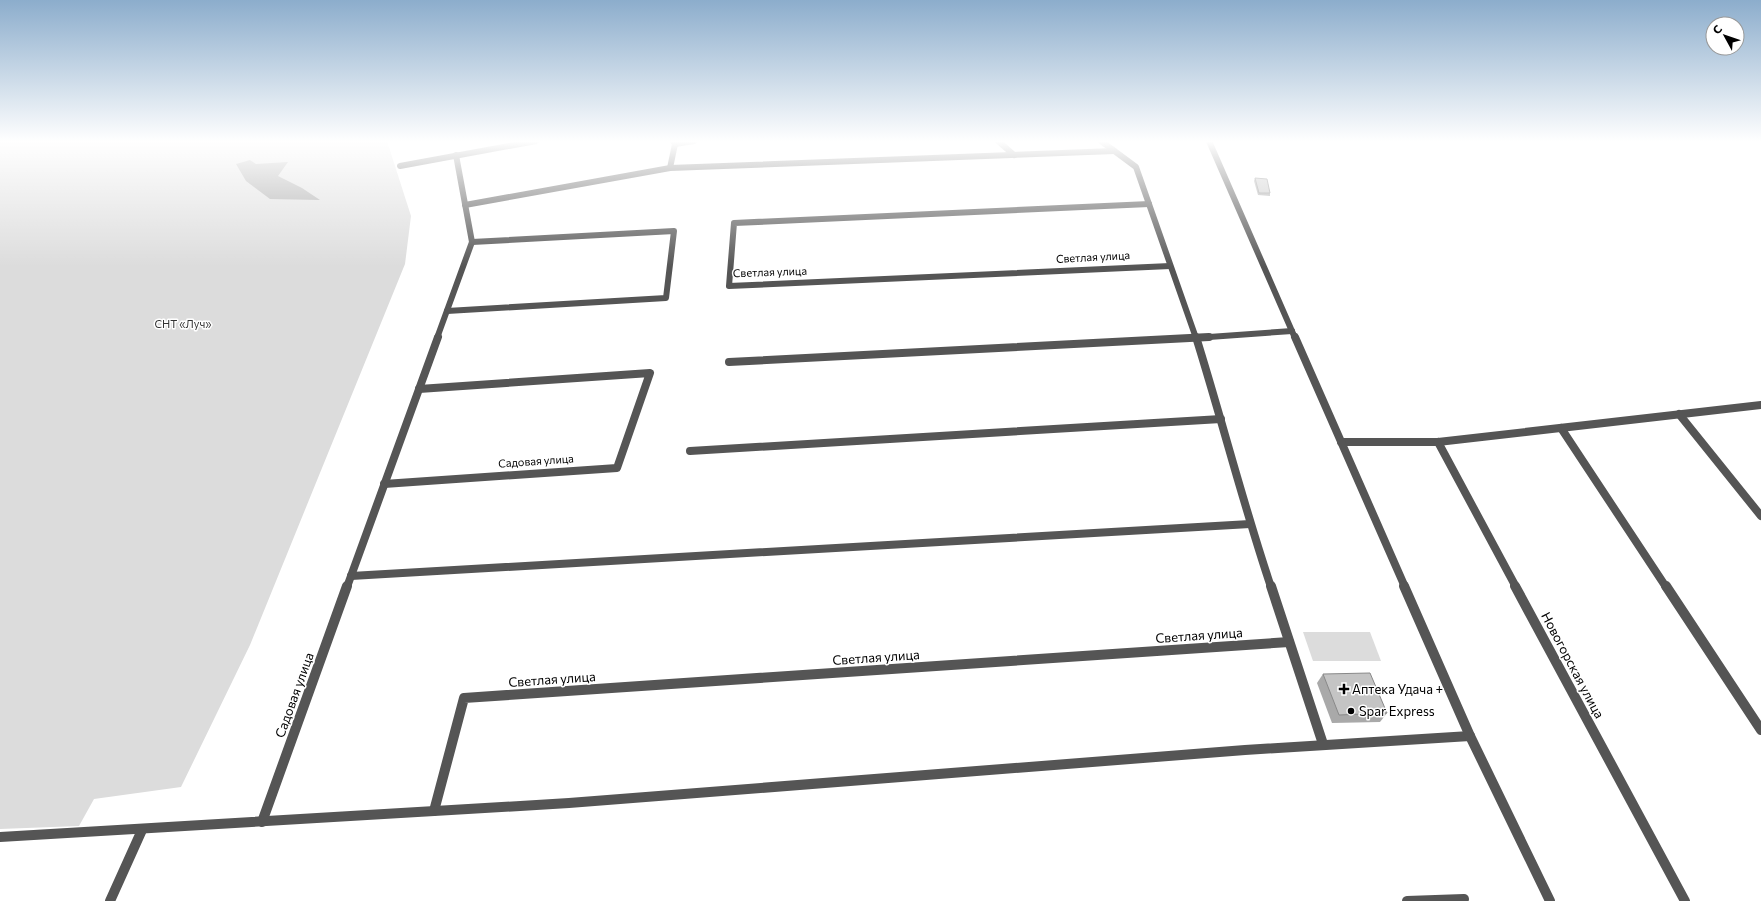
<svg xmlns="http://www.w3.org/2000/svg" width="1761" height="901" viewBox="0 0 1761 901" font-family="Commissioner,sans-serif">
<style>
.green{fill:#dcdcdc}
.water{fill:#a3a3a3}
.lines{fill:none;stroke-linecap:round;stroke-linejoin:round}
.minor-far2{stroke:#555;stroke-width:6}
.minor-far1{stroke:#555;stroke-width:8}
.minor{stroke:#555;stroke-width:10}
.tertiary-far2{stroke:#555;stroke-width:6}
.tertiary-far1{stroke:#555;stroke-width:8}
.tertiary{stroke:#555;stroke-width:10}
.wall{fill:#a9a9a9}
.building{fill:#c4c4c4;stroke:#898989}
.poi-dot{fill:#000;stroke:#fff;stroke-width:1.5}
.labels{text-anchor:middle;stroke-width:3;stroke-linejoin:round;paint-order:stroke}
.street-label{font-size:11px;fill:#000;stroke:#fff}
.park-label{font-size:11px;fill:#333;stroke:#fff}
.near-street-label{font-size:13px;fill:#000;stroke:#fff}
.near-poi-label{font-size:13px;fill:#000;stroke:#fff;text-anchor:start}
</style>
<rect width="100%" height="100%" fill="#fff"/>
<g class="green">
<path d="M0 141H387L411 216 405 264 250 645 181 787 94 799 79 826 0 829Z"/>
<path d="M1303 632H1370L1381 661H1313Z"/>
</g>
<path class="water" d="M250 160 256 164 288 162 278 176 302 188 320 200 270 199 246 181 236 164Z"/>
<g class="lines">
<g class="minor-far2">
<path d="M998 141 1014 155"/>
<path d="M1101 141 1136 167 1196 338"/>
<path d="M675 144 694 141"/>
<path d="M400 166 536 141"/>
<path d="M670 168 675 144 673 141"/>
<path d="M1149 204 734 223 729 286 1170 266"/>
<path d="M465 205 670 168 1114 151"/>
<path d="M447 311 666 298 674 231 472 242"/>
<path d="M437 338 472 242 456 155"/>
<path d="M1195 338 1292 331"/>
</g>
<g class="minor-far1">
<path d="M1196 337C1222 420 1243 504 1271 587"/>
<path d="M729 362 1209 337"/>
<path d="M1679 414 1761 516"/>
<path d="M1561 428 1666 587"/>
<path d="M1341 442H1438L1761 405"/>
<path d="M1438 442 1516 587"/>
<path d="M690 451 1221 419"/>
<path d="M384 484 617 468 650 373 419 389"/>
<path d="M351 576 1250 524"/>
<path d="M347 587 438 337"/>
</g>
<g class="minor">
<path d="M1271 586 1323 744"/>
<path d="M1515 586 1685 901"/>
<path d="M1666 586 1761 730"/>
<path d="M434 811 464 698 1289 642"/>
<path d="M262 822 347 586"/>
<path d="M0 837 569 803 1245 750 1470 736"/>
<path d="M110 901 142 830"/>
<path d="M1407 901 1464 899"/>
</g>
<path class="tertiary-far2" d="M1209 141 1295 338"/>
<path class="tertiary-far1" d="M1295 337 1405 587"/>
<path class="tertiary" d="M1404 586 1470 736 1550 901"/>
</g>
<g class="wall">
<path d="M1255 178 1270 193V196L1258 195 1254 181Z"/>
<path d="M1323 674 1387 713 1380 722 1332 723 1317 683Z"/>
</g>
<g class="building">
<path d="M1255 178 1267 179 1270 193H1259Z"/>
<path d="M1370 673 1387 713 1339 715 1323 674Z"/>
</g>
<linearGradient id="sky" x2="0" y2="1"><stop stop-color="#8cadcc"/><stop offset="0.53" stop-color="#fff"/><stop offset="1" stop-color="#fff" stop-opacity="0"/></linearGradient>
<rect width="1761" height="267" fill="url(#sky)"/>
<g class="poi-dot">
<path d="M1342 683h4v4h4v4h-4v4h-4v-4h-4v-4h4z"/>
<circle cx="1351" cy="711" r="4"/>
</g>
<g class="labels">
<g class="street-label">
<text transform="translate(1093 257) rotate(-3)" y="4">Светлая улица</text>
<text transform="translate(770 272) rotate(-2)" y="4">Светлая улица</text>
<text transform="translate(536 461) rotate(-4)" y="4">Садовая улица</text>
</g>
<g class="park-label">
<text x="183" y="328">СНТ «Луч»</text>
</g>
<g class="near-street-label">
<text transform="translate(1199 635) rotate(-4)" y="5">Светлая улица</text>
<text transform="translate(876 657) rotate(-4)" y="5">Светлая улица</text>
<text transform="translate(1573 665) rotate(62)" y="5">Новогорская улица</text>
<text transform="translate(552 679) rotate(-4)" y="5">Светлая улица</text>
<text transform="translate(294 695) rotate(-70)" y="5">Садовая улица</text>
</g>
<g class="near-poi-label">
<text x="1352" y="694">Аптека Удача +</text>
<text x="1359" y="716">Spar Express</text>
</g>
</g>
<g transform="translate(1725 36) rotate(310)"><circle r="19" fill="#ffffff" stroke="#999999"/>
<path d="M0-3L7 15L0 10L-7 15Z" fill="#000000"/>
<text y="-6" font-size="11" font-weight="bold" text-anchor="middle" fill="#000000">С</text>
</g>
</svg>
